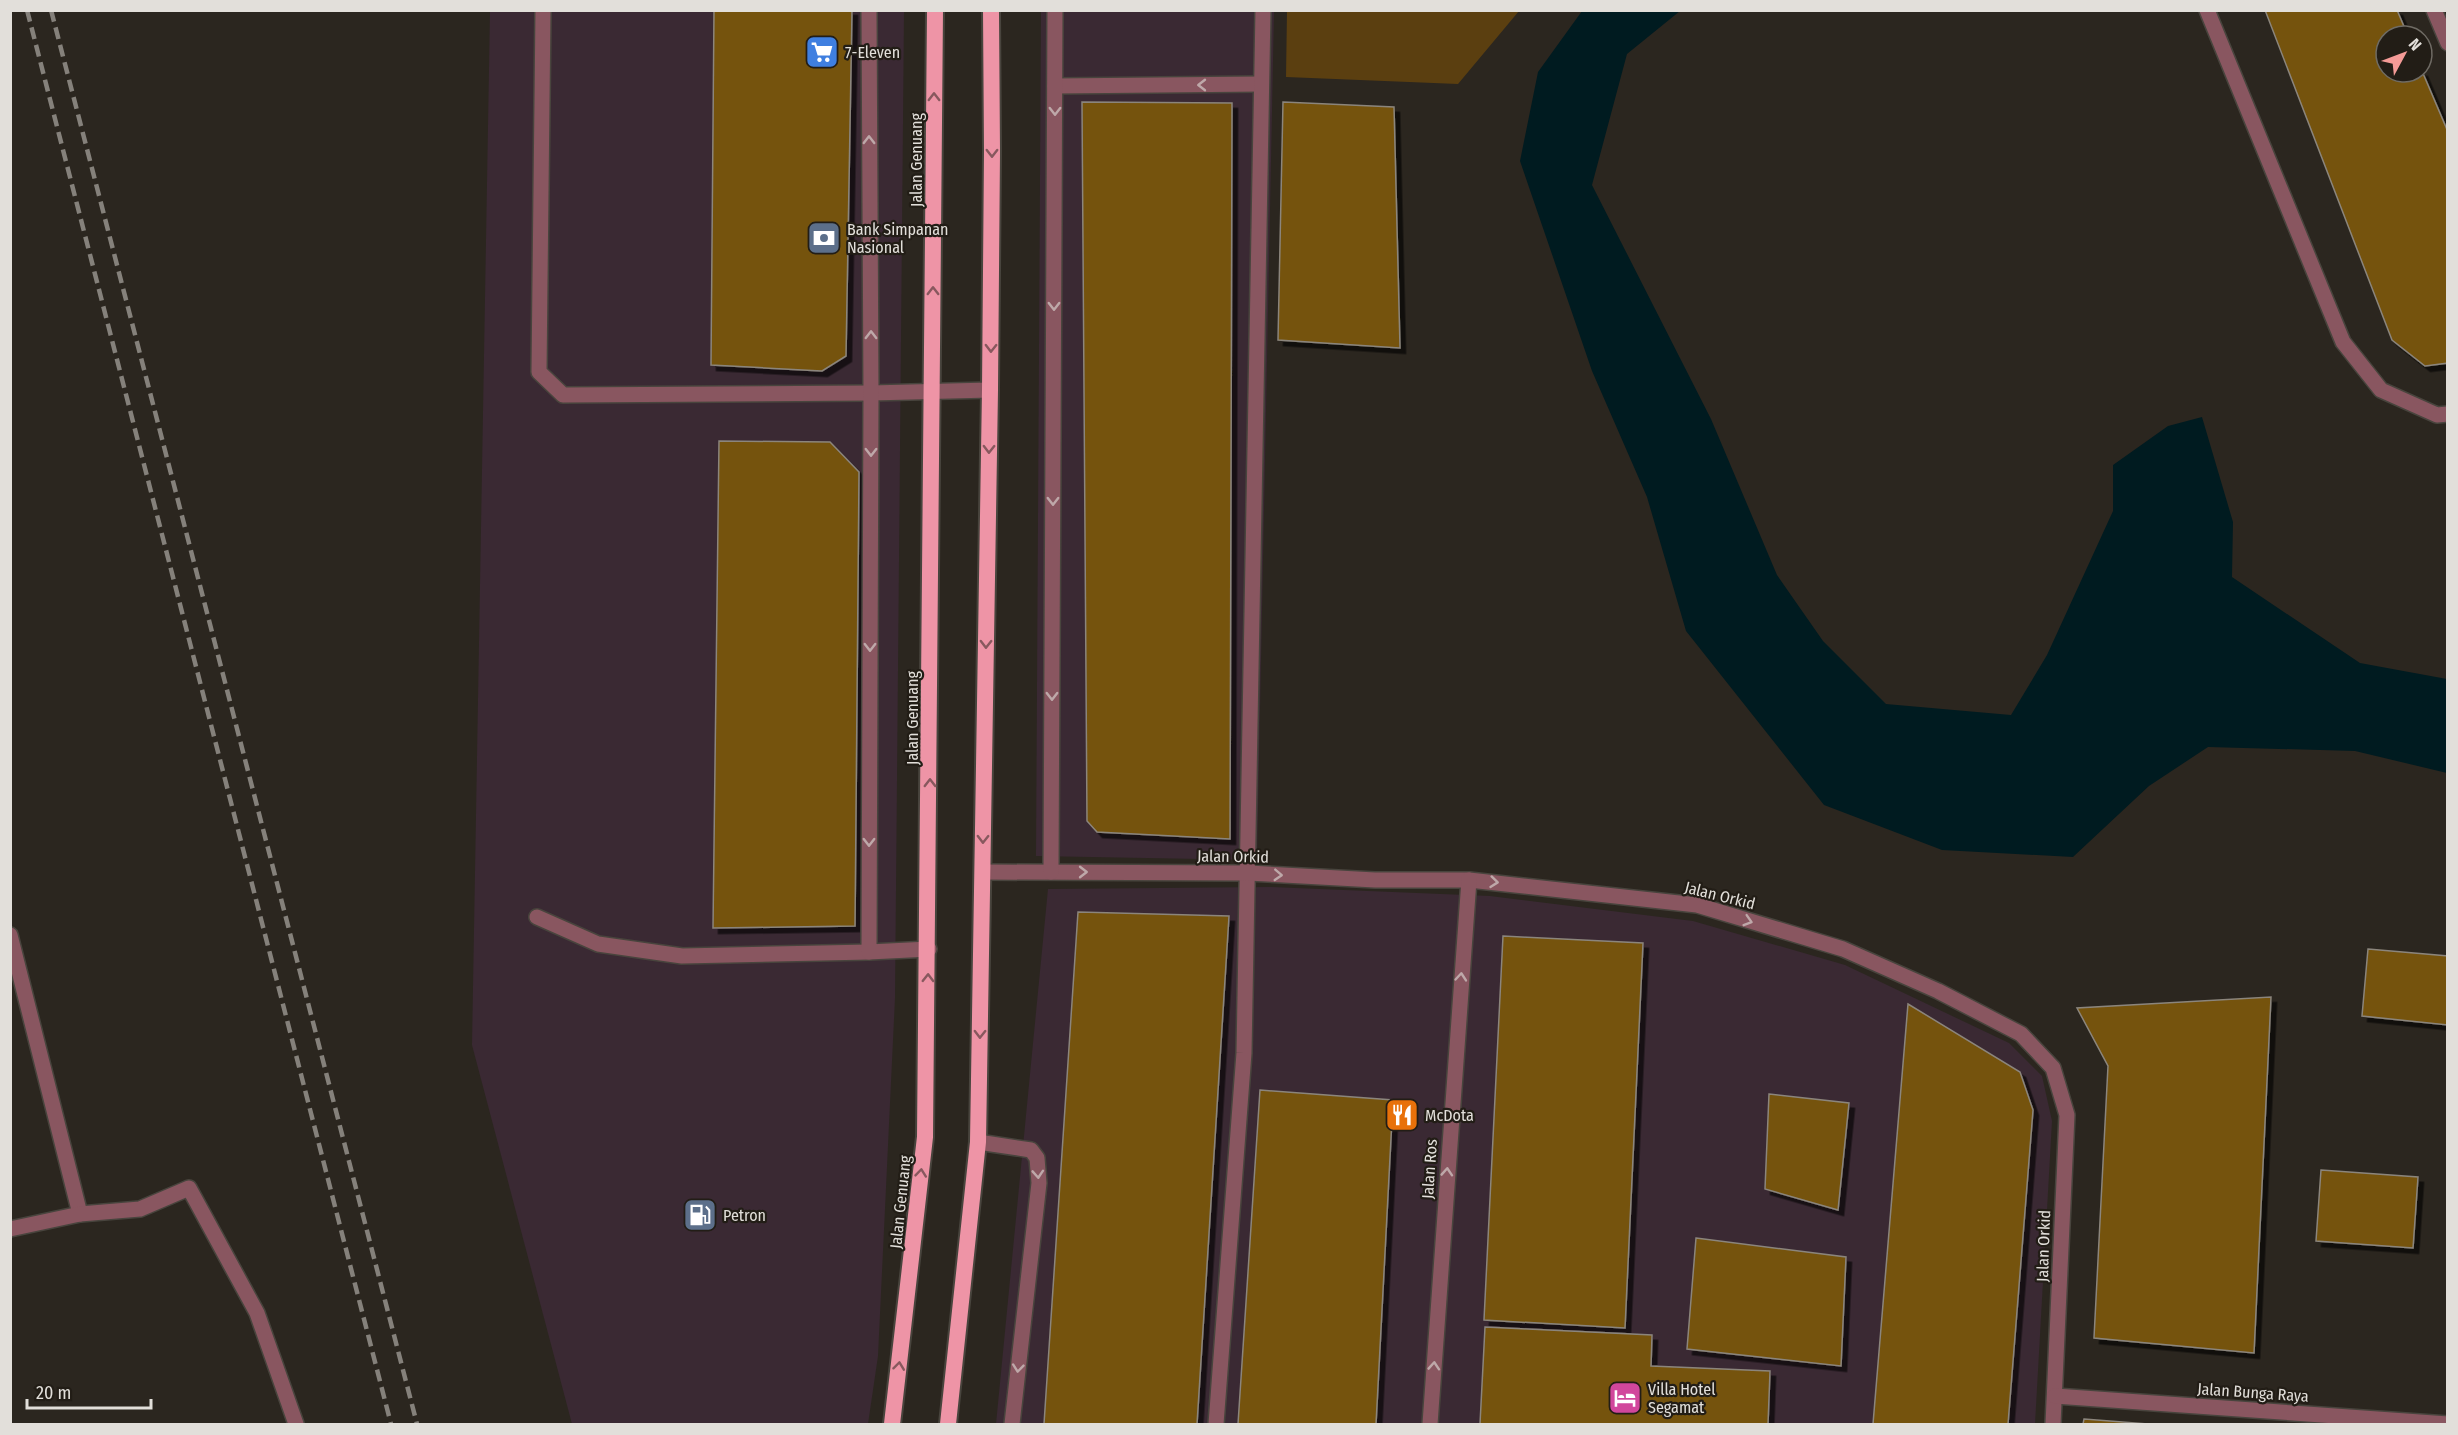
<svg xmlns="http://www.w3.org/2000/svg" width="2458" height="1435" viewBox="0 0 2458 1435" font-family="'Fira Sans Condensed',sans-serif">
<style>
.commercial{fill:#3a2933}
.green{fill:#5b3f10}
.water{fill:#001b20}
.building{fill:#75520a;stroke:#8b857c;stroke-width:1.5;filter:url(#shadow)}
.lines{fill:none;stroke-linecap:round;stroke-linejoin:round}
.service-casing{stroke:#48443d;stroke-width:18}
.minor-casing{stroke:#48443d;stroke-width:18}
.trunk-casing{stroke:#48443d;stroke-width:20}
.service{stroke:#895660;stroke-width:15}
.minor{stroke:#895660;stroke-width:15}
.trunk{stroke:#ee94a6;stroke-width:16}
.rail{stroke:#85817b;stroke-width:4.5;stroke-dasharray:12 6;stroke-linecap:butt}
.oneway{stroke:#bea8a9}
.oneway2{stroke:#88585e}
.labels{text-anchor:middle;stroke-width:4.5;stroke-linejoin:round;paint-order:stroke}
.poi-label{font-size:16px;fill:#e2dfda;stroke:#221d16;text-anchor:start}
.street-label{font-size:16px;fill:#e2dfda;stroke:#221d16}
</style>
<defs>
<filter id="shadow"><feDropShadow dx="5.5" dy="5.5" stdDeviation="0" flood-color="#0009"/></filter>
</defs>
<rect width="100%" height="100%" fill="#2b261f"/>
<g class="commercial">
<path d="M490 11H904L895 998 878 1356 868 1424H572L472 1045Z"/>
<path d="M1041 11H1274L1257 860 1036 856Z"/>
<path d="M1271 887 1490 896 1693 921 1845 965 2009 1043 2042 1076 2052 1121 2035 1424H996L1048 889Z"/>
</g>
<path class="green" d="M1287 11V10L1519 11 1458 84 1286 77Z"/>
<path class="water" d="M1582 11H1680L1627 54 1592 185 1711 419 1777 575 1823 641 1886 704 2011 715 2047 655 2113 511V465L2168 426 2202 417 2233 522 2232 577 2360 663 2447 679V773L2355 751 2208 747 2149 786 2073 857 1942 850 1824 805 1686 631 1647 497 1592 371 1520 161 1538 72Z"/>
<g class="building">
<path d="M714 10H852L846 356 822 371 711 365Z"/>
<path d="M2265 10H2397L2408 36H2386V72L2422 71 2448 132V363L2425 366 2392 340Z"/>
<path d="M1082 102 1232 103 1230 839 1097 832 1087 821Z"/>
<path d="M1283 102 1394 107 1400 348 1278 340Z"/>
<path d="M719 441 830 442 859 472 855 926 713 928Z"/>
<path d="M1078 912 1229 916 1197 1424H1044Z"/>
<path d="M1503 936 1643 943 1625 1328 1484 1320Z"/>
<path d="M2368 949 2448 956V1025L2362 1016Z"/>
<path d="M2271 997 2254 1353 2094 1338 2108 1066 2077 1008Z"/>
<path d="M1908 1004 2020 1072 2033 1110 2008 1424H1873Z"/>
<path d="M1260 1090 1393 1100 1376 1424H1238Z"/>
<path d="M1769 1094 1849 1103 1838 1210 1765 1189Z"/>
<path d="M2321 1170 2418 1177 2413 1248 2316 1241Z"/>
<path d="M1696 1238 1846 1257 1841 1366 1687 1349Z"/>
<path d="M1485 1327 1652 1335 1651 1366 1770 1371 1768 1424H1480Z"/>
<path d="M2084 1419 2148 1424H2083Z"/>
</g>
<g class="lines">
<g class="service-casing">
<g id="service">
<path d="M2434 10 2448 43"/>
<path d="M1055 86 1261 84"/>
<path d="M537 917 598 944 682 956 869 952"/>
<path d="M10 935 80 1214"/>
<path d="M1216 1424 1244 1053 1263 10"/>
</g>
</g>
<g class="minor-casing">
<g id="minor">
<path d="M543 10 539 372 563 395 871 393 990 390"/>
<path d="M869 10 871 393 869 952 929 949"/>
<path d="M2207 10 2343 342 2381 390 2437 415 2448 414"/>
<path d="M983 872 1248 873 1375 880H1469L1697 905 1843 949 1938 991 2021 1034 2053 1068 2067 1115 2053 1424"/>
<path d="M1051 872 1055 10"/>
<path d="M978 1142 1031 1150 1037 1158 1039 1183 1012 1424"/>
<path d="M10 1229 80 1214 140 1209 189 1188 257 1313 296 1424"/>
<path d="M2055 1396 2448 1424"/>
<path d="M1430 1424 1469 880"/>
</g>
</g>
<g class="trunk-casing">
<g id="trunk">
<path d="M892 1424 925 1137 935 10"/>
<path d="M948 1424 978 1142 990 390 992 152 991 10"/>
</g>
</g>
<use href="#service" class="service"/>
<use href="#minor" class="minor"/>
<use href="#trunk" class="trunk"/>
<g class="rail">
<path d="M27 10 391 1424"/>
<path d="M51 10 417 1424"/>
</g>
</g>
<defs><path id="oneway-chevron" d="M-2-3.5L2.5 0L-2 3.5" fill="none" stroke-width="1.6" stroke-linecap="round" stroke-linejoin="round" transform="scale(1.5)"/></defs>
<g class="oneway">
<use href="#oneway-chevron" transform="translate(1202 85) rotate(180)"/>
<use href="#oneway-chevron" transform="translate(1055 111) rotate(90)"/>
<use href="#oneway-chevron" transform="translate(869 140) rotate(-90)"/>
<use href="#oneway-chevron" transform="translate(1054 306) rotate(90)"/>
<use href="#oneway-chevron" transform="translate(871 335) rotate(-90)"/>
<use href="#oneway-chevron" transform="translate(871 452) rotate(90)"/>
<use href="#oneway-chevron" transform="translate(1053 501) rotate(90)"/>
<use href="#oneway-chevron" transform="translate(870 647) rotate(90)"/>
<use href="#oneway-chevron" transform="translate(1052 696) rotate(90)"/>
<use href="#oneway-chevron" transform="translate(869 842) rotate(90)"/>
<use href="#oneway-chevron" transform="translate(1083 872)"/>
<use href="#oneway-chevron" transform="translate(1278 875) rotate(3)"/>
<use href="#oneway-chevron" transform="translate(1494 882) rotate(6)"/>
<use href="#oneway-chevron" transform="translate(1748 921) rotate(17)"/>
<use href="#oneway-chevron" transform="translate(1461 977) rotate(-85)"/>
<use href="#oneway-chevron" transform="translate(1447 1172) rotate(-86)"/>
<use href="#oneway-chevron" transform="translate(1038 1174) rotate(86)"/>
<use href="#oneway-chevron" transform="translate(1434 1366) rotate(-86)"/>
<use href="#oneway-chevron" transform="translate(1018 1368) rotate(96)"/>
</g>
<g class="oneway2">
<use href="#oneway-chevron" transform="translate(934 97) rotate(-90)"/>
<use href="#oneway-chevron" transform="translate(992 153) rotate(90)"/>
<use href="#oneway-chevron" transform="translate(933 291) rotate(-90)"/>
<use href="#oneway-chevron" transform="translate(991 348) rotate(91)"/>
<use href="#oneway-chevron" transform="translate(989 449) rotate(91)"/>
<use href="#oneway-chevron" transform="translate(986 644) rotate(91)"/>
<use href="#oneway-chevron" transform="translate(930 783) rotate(-90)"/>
<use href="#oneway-chevron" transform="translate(983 839) rotate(91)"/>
<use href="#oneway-chevron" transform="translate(928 978) rotate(-89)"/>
<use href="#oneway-chevron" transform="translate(980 1034) rotate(91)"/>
<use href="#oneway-chevron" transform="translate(921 1173) rotate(-84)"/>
<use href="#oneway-chevron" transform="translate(899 1366) rotate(-83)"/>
</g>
<defs>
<g id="supermarket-square" transform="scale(1.725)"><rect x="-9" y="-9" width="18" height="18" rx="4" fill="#3f7fe0" stroke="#221d16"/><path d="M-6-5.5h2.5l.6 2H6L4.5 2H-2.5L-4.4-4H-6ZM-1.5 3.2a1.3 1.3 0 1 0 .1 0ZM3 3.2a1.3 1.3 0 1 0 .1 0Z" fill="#fff"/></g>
<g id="bank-square" transform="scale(1.725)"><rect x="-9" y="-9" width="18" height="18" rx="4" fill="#5c6f8a" stroke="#221d16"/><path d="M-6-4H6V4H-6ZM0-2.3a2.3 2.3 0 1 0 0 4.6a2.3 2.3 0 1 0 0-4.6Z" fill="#fff"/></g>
<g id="restaurant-square" transform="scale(1.725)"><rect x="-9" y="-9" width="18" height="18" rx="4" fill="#e8710a" stroke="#221d16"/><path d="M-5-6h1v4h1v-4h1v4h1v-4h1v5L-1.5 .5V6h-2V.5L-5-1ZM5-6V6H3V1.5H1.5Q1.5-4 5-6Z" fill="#fff"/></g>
<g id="fuel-square" transform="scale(1.725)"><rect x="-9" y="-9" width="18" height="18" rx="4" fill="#5c6f8a" stroke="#221d16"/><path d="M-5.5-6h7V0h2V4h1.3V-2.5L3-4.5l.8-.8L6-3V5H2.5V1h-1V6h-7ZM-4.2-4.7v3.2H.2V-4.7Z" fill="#fff"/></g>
<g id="hotel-square" transform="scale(1.725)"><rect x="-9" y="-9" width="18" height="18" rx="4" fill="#d1479c" stroke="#221d16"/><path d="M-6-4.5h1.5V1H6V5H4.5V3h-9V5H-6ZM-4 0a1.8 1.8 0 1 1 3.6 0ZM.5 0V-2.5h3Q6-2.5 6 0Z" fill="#fff"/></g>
</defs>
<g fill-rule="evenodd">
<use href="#supermarket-square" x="822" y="52"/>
<use href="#bank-square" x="824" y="238"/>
<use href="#restaurant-square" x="1402" y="1115"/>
<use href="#fuel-square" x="700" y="1215"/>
<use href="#hotel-square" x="1625" y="1398"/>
</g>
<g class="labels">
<g class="poi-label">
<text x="845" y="58">7-Eleven</text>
<text x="847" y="235">Bank Simpanan<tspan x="847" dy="18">Nasional</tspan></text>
<text x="1425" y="1121">McDota</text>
<text x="723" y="1221">Petron</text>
<text x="1648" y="1395">Villa Hotel<tspan x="1648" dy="18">Segamat</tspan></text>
</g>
<g class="street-label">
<text transform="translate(916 160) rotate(-90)" y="6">Jalan Genuang</text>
<text transform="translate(912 718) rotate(-90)" y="6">Jalan Genuang</text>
<text transform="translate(1233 856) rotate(1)" y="6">Jalan Orkid</text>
<text transform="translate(1720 895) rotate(14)" y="6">Jalan Orkid</text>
<text transform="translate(1429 1169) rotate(-86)" y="6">Jalan Ros</text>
<text transform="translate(900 1202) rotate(-84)" y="6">Jalan Genuang</text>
<text transform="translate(2043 1246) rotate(-88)" y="6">Jalan Orkid</text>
<text transform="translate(2253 1392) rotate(4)" y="6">Jalan Bunga Raya</text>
</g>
</g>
<rect width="2458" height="1435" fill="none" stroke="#e2dfda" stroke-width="24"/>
<g transform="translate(2404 54) rotate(49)"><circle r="28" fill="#221d16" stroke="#6f6b64" stroke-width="1.5"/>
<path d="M0-4.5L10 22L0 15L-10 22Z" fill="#f59b97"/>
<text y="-9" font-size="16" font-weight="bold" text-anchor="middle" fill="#e2dfda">N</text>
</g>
<path d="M27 1399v9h124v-9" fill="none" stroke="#e2dfda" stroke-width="3"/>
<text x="36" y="1399" font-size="18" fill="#e2dfda" stroke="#221d16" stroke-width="4.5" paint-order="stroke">20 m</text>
</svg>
